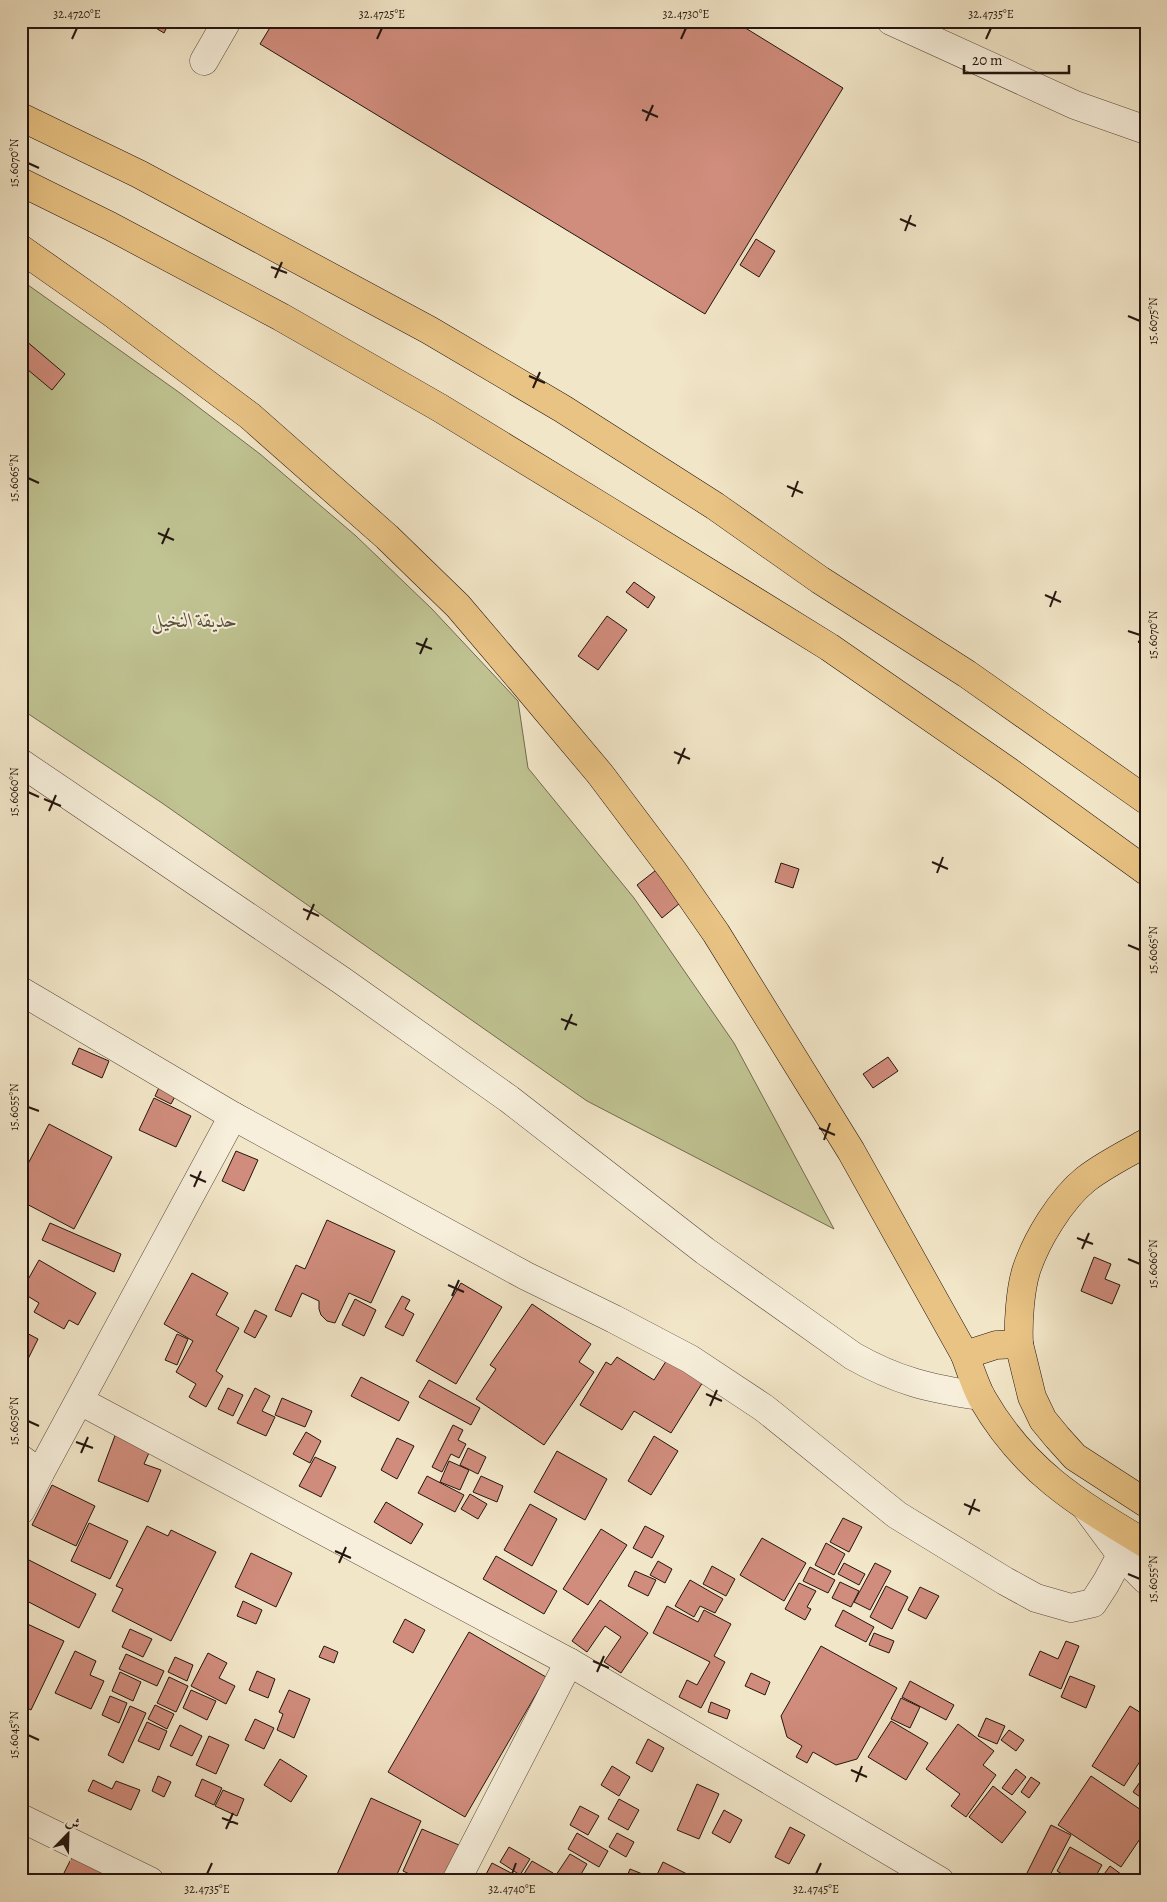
<svg xmlns="http://www.w3.org/2000/svg" width="1167" height="1902" viewBox="0 0 1167 1902" font-family="Alegreya,Amiri,serif">
<style>
.green{fill:#c0c392;stroke:#726c50}
.building{fill:#d08c7c;stroke:#24150f}
.lines{fill:none;stroke-linecap:round;stroke-linejoin:round}
.minor-casing{stroke:#58493d;stroke-width:29}
.major-casing{stroke:#24150f;stroke-width:29}
.highway-casing{stroke:#24150f;stroke-width:29}
.minor{stroke:#f7efdb;stroke-width:28}
.major{stroke:#e9c384;stroke-width:28}
.highway{stroke:#e9c384;stroke-width:28}
.ticks{fill:none;stroke:#24150f;stroke-width:2}
.labels{text-anchor:middle;stroke-width:4;stroke-linejoin:round;paint-order:stroke}
.park-label{font-size:20px;font-style:italic;fill:#5b523d;stroke:#f7efdb}
.neatline{fill:none;stroke:#24150f;stroke-width:2}
.ticks-label{font-size:12px;text-anchor:middle;fill:#24150f}
</style>
<rect width="100%" height="100%" fill="#f2e6c8"/>
<filter id="stains"><feTurbulence type="fractalNoise" baseFrequency=".004" numOctaves="4"/><feColorMatrix values="0 0 0 0 .2 0 0 0 0 .09 0 0 0 0 .02 0 0 0 .5 -.17"/></filter>
<radialGradient id="worn" r=".72"><stop offset=".6" stop-color="#630" stop-opacity="0"/><stop offset="1" stop-color="#630" stop-opacity=".3"/></radialGradient>
<path class="green" d="M21 280 180 393 260 454 356 536 432 609 518 701 528 768 634 898 734 1043 834 1229 587 1101 162 803 21 709Z"/>
<g class="building">
<path d="M144 21H170L164 33Z"/>
<path d="M274 21H734L843 88 705 314 260 44Z"/>
<path d="M756 239 775 251 759 277 740 265Z"/>
<path d="M25 340 65 374 52 390 21 364V344Z"/>
<path d="M634 582 655 597 648 608 626 592Z"/>
<path d="M607 616 627 630 598 670 578 656Z"/>
<path d="M1144 634 1146 635V649L1138 642Z"/>
<path d="M781 863 799 869 793 888 775 882Z"/>
<path d="M660 867 686 898 662 918 637 885Z"/>
<path d="M79 1048 109 1061 102 1078 72 1064Z"/>
<path d="M888 1057 898 1071 873 1088 863 1074Z"/>
<path d="M162 1081 179 1089 171 1104 155 1096Z"/>
<path d="M154 1098 191 1116 176 1147 139 1130Z"/>
<path d="M49 1124 112 1157 74 1229 21 1201V1177Z"/>
<path d="M236 1151 258 1160 244 1191 222 1181Z"/>
<path d="M327 1220 395 1251 371 1303 349 1293 335 1323 327 1321 321 1315 319 1309V1301L302 1293 291 1317 275 1310 296 1265 305 1269Z"/>
<path d="M50 1223 121 1254 114 1272 42 1240Z"/>
<path d="M1094 1257 1111 1264 1105 1279 1120 1285 1112 1304 1081 1291Z"/>
<path d="M39 1260 96 1293 78 1325 69 1320 64 1329 34 1312 39 1303 21 1292Z"/>
<path d="M192 1273 228 1293 216 1315 239 1328 216 1371 223 1376 206 1407 189 1397 196 1384 176 1372 193 1341 164 1324Z"/>
<path d="M461 1283 502 1307 456 1384 416 1361Z"/>
<path d="M402 1296 410 1300 405 1309 414 1314 403 1336 385 1327Z"/>
<path d="M355 1299 376 1310 364 1336 342 1325Z"/>
<path d="M532 1304 591 1344 579 1362 594 1372 544 1445 476 1399 496 1369 490 1365Z"/>
<path d="M255 1310 267 1316 255 1338 244 1332Z"/>
<path d="M21 1330 38 1339 27 1361 21 1358Z"/>
<path d="M177 1334 188 1339 177 1365 165 1360Z"/>
<path d="M670 1355 706 1377 671 1433 634 1411 622 1430 580 1405 606 1362 611 1365 617 1357 654 1380Z"/>
<path d="M361 1377 409 1402 399 1421 351 1396Z"/>
<path d="M429 1380 480 1408 471 1425 419 1397Z"/>
<path d="M228 1388 243 1395 233 1416 218 1409Z"/>
<path d="M255 1388 270 1396 262 1411 275 1417 266 1436 237 1423Z"/>
<path d="M282 1398 312 1411 305 1427 275 1415Z"/>
<path d="M453 1425 463 1430 458 1440 466 1444 459 1458 451 1454 442 1472 432 1467Z"/>
<path d="M306 1432 321 1441 310 1463 293 1454Z"/>
<path d="M116 1433 152 1446 144 1464 161 1470 148 1502 98 1481Z"/>
<path d="M654 1436 678 1451 651 1495 628 1481Z"/>
<path d="M397 1438 414 1446 397 1479 381 1470Z"/>
<path d="M468 1448 486 1457 478 1474 460 1465Z"/>
<path d="M557 1451 607 1479 585 1520 534 1492Z"/>
<path d="M315 1457 336 1467 321 1497 299 1486Z"/>
<path d="M449 1461 469 1470 460 1490 440 1482Z"/>
<path d="M427 1476 464 1495 455 1512 418 1493Z"/>
<path d="M481 1476 503 1486 497 1502 473 1492Z"/>
<path d="M52 1485 95 1506 76 1546 32 1525Z"/>
<path d="M470 1494 487 1504 478 1519 461 1509Z"/>
<path d="M386 1502 423 1524 411 1544 374 1522Z"/>
<path d="M530 1504 557 1519 532 1566 504 1550Z"/>
<path d="M843 1518 862 1527 849 1552 830 1542Z"/>
<path d="M89 1523 128 1541 110 1579 71 1561Z"/>
<path d="M147 1526 168 1536 171 1530 216 1552 171 1641 112 1611 123 1589 116 1586Z"/>
<path d="M645 1526 664 1536 652 1558 633 1548Z"/>
<path d="M601 1529 627 1545 588 1605 563 1589Z"/>
<path d="M762 1538 806 1563 784 1601 740 1575Z"/>
<path d="M826 1543 845 1554 834 1575 815 1565Z"/>
<path d="M251 1553 292 1573 276 1607 235 1587Z"/>
<path d="M21 1556 96 1594 79 1628 21 1598Z"/>
<path d="M496 1556 557 1591 544 1614 483 1579Z"/>
<path d="M658 1561 672 1569 665 1583 650 1575Z"/>
<path d="M844 1563 865 1574 859 1585 838 1574Z"/>
<path d="M875 1563 891 1571 870 1610 854 1602Z"/>
<path d="M712 1566 735 1579 726 1596 703 1584Z"/>
<path d="M810 1567 835 1580 828 1593 803 1581Z"/>
<path d="M635 1571 656 1580 648 1596 628 1586Z"/>
<path d="M690 1580 723 1599 715 1613 700 1606 694 1617 675 1606Z"/>
<path d="M840 1582 859 1591 851 1607 832 1598Z"/>
<path d="M799 1583 816 1591 807 1607 811 1609 805 1620 785 1609Z"/>
<path d="M886 1586 908 1597 892 1629 870 1617Z"/>
<path d="M920 1587 939 1596 926 1619 908 1610Z"/>
<path d="M600 1600 648 1633 621 1673 604 1662 621 1637 605 1626 587 1652 572 1641Z"/>
<path d="M243 1601 262 1610 256 1624 237 1616Z"/>
<path d="M667 1606 698 1622 704 1610 731 1624 714 1656 725 1662 701 1708 679 1697 687 1680 697 1685 710 1662 653 1633Z"/>
<path d="M843 1610 874 1627 866 1642 835 1626Z"/>
<path d="M405 1619 425 1630 413 1653 393 1642Z"/>
<path d="M21 1621 64 1641 31 1710 21 1705Z"/>
<path d="M130 1629 152 1639 143 1657 122 1647Z"/>
<path d="M469 1632 546 1677 465 1817 388 1772Z"/>
<path d="M874 1633 894 1641 889 1653 869 1645Z"/>
<path d="M1066 1641 1079 1646 1061 1689 1029 1675 1040 1651 1058 1659Z"/>
<path d="M324 1646 338 1652 334 1663 319 1657Z"/>
<path d="M821 1646 897 1688 857 1759 836 1765 813 1752 807 1763 796 1757 802 1746 787 1737 781 1716Z"/>
<path d="M75 1651 96 1661 90 1675 104 1681 91 1709 55 1693Z"/>
<path d="M208 1653 227 1663 219 1678 235 1686 226 1704 191 1686Z"/>
<path d="M126 1654 164 1671 157 1686 119 1669Z"/>
<path d="M175 1657 193 1665 187 1681 168 1672Z"/>
<path d="M257 1671 275 1679 268 1698 249 1690Z"/>
<path d="M120 1672 141 1682 133 1701 112 1691Z"/>
<path d="M751 1673 770 1682 765 1695 745 1686Z"/>
<path d="M1070 1676 1095 1686 1086 1708 1061 1697Z"/>
<path d="M169 1677 188 1686 176 1712 157 1703Z"/>
<path d="M910 1681 954 1705 946 1720 902 1697Z"/>
<path d="M191 1690 216 1701 207 1720 183 1708Z"/>
<path d="M289 1690 310 1699 294 1738 277 1730 283 1714 279 1712Z"/>
<path d="M110 1696 127 1703 119 1723 102 1715Z"/>
<path d="M901 1698 920 1707 910 1728 891 1719Z"/>
<path d="M711 1702 730 1710 727 1719 708 1712Z"/>
<path d="M155 1705 174 1714 167 1729 148 1719Z"/>
<path d="M130 1706 146 1713 123 1763 108 1755Z"/>
<path d="M1130 1706 1146 1716V1752L1124 1786 1092 1766Z"/>
<path d="M986 1718 1005 1726 997 1744 978 1736Z"/>
<path d="M255 1719 274 1728 264 1749 245 1740Z"/>
<path d="M891 1721 928 1743 906 1780 868 1757Z"/>
<path d="M147 1722 167 1731 159 1750 138 1741Z"/>
<path d="M958 1724 994 1751 983 1765 996 1775 966 1817 951 1806 960 1794 926 1769Z"/>
<path d="M180 1725 202 1736 192 1756 170 1746Z"/>
<path d="M1009 1730 1024 1740 1016 1751 1001 1740Z"/>
<path d="M209 1736 229 1745 216 1774 196 1765Z"/>
<path d="M648 1739 664 1748 652 1772 636 1763Z"/>
<path d="M280 1759 307 1776 291 1802 264 1785Z"/>
<path d="M612 1766 630 1777 619 1796 601 1785Z"/>
<path d="M1016 1769 1026 1777 1012 1795 1002 1788Z"/>
<path d="M1146 1773V1801L1133 1792Z"/>
<path d="M158 1776 171 1782 164 1797 152 1791Z"/>
<path d="M1091 1776 1144 1812 1146 1815V1830L1121 1867 1058 1825Z"/>
<path d="M1031 1777 1040 1783 1029 1798 1021 1792Z"/>
<path d="M202 1779 222 1788 214 1805 195 1796Z"/>
<path d="M93 1780 112 1789 116 1781 140 1790 131 1810 88 1791Z"/>
<path d="M697 1784 719 1794 699 1839 677 1830Z"/>
<path d="M993 1786 1026 1812 1002 1843 969 1817Z"/>
<path d="M223 1790 244 1799 237 1816 215 1806Z"/>
<path d="M371 1798 421 1821 394 1881H334Z"/>
<path d="M619 1799 639 1810 628 1830 608 1819Z"/>
<path d="M580 1806 599 1816 588 1835 570 1825Z"/>
<path d="M724 1810 742 1820 730 1843 712 1833Z"/>
<path d="M1051 1825 1071 1835 1047 1881H1037L1026 1875Z"/>
<path d="M790 1827 805 1835 789 1864 775 1857Z"/>
<path d="M422 1829 459 1845 443 1881H424L403 1871Z"/>
<path d="M577 1833 608 1851 599 1867 568 1849Z"/>
<path d="M617 1833 634 1842 626 1857 609 1847Z"/>
<path d="M509 1847 530 1859 520 1875 500 1862Z"/>
<path d="M1070 1847 1102 1865 1093 1881H1074L1057 1871Z"/>
<path d="M74 1853 130 1881H60Z"/>
<path d="M570 1854 587 1864 577 1881H564L556 1875Z"/>
<path d="M532 1861 553 1873 548 1881H528L522 1877Z"/>
<path d="M663 1862 701 1881H654Z"/>
<path d="M492 1863 513 1874 509 1881 483 1880Z"/>
<path d="M1110 1866 1129 1880 1128 1881H1099Z"/>
<path d="M630 1869 645 1875 642 1881H625Z"/>
</g>
<g class="lines">
<g class="minor-casing">
<g id="minor">
<path d="M891 21 1075 105 1146 130"/>
<path d="M204 61 227 21"/>
<path d="M21 763 341 980 509 1099 705 1251 853 1356C897 1381 931 1389 981 1396"/>
<path d="M21 991 233 1116 526 1276 614 1319 690 1359 764 1408 897 1515 1005 1581 1036 1598 1071 1608 1093 1603 1106 1583 1121 1555"/>
<path d="M80 1401 569 1662 940 1881"/>
<path d="M21 1459 40 1473 233 1116"/>
<path d="M1087 1509 1121 1555 1146 1580"/>
<path d="M21 1510 40 1473"/>
<path d="M21 1818 150 1881"/>
<path d="M456 1881 569 1662"/>
</g>
</g>
<g class="major-casing">
<g id="major">
<path d="M1019 1344 1032 1397 1043 1420 1057 1437 1075 1457 1146 1503"/>
<path d="M965 1355C970 1369 975 1385 982 1398 1024 1471 1076 1502 1146 1544"/>
</g>
</g>
<g class="highway-casing">
<g id="highway">
<path d="M21 117 139 174 429 330 563 409 715 506 820 580 967 674 1146 800"/>
<path d="M21 182 110 226 281 317 440 408 607 510 829 647 1008 771 1146 871"/>
<path d="M21 249 112 313 250 416 387 537 458 606 521 680 600 774 673 871 716 933 851 1151 965 1355 996 1345 1019 1344C1018 1323 1020 1291 1026 1271 1036 1240 1061 1199 1086 1179 1104 1165 1126 1154 1146 1143"/>
</g>
</g>
<use href="#minor" class="minor"/>
<use href="#major" class="major"/>
<use href="#highway" class="highway"/>
</g>
<path class="ticks" d="M72 39 77 28M377 39 382 28M681 39 686 28M986 39 991 28M642 110 658 117M646 121 653 105M28 163 39 168M900 219 916 226M905 231 911 215M271 267 287 273M275 278 282 262M1128 316 1140 321M529 376 545 383M533 388 540 372M28 478 39 483M787 486 803 493M792 497 798 481M158 533 174 540M162 544 169 528M1045 595 1061 602M1050 607 1056 591M1128 631 1140 635M416 643 432 649M420 654 427 638M674 752 690 759M678 764 685 748M28 792 39 797M44 799 61 806M49 811 56 795M932 862 948 869M937 873 943 857M303 909 319 916M307 920 314 904M1128 945 1140 950M561 1019 577 1025M565 1030 572 1014M28 1107 39 1111M819 1128 835 1135M824 1140 830 1123M190 1175 206 1182M194 1187 201 1171M1077 1238 1093 1244M1082 1249 1089 1233M1128 1259 1140 1264M448 1285 464 1292M452 1296 459 1280M706 1394 722 1401M710 1406 717 1390M28 1421 39 1426M76 1442 93 1448M81 1453 88 1437M964 1504 980 1511M969 1515 975 1499M335 1551 351 1558M339 1563 346 1547M1128 1574 1140 1579M593 1661 609 1668M597 1672 604 1656M28 1735 39 1740M851 1770 867 1777M856 1782 862 1766M222 1818 238 1824M226 1829 233 1813M207 1874 212 1863M512 1874 516 1863M816 1874 821 1863"/>
<g class="labels">
<g class="park-label">
<text x="194" y="627">حديقة النخيل</text>
</g>
</g>
<rect width="1167" height="1902" fill="none" stroke="#f2e6c8" stroke-width="55"/>
<g transform="translate(68 1834) rotate(23)" stroke="#f7efdb" stroke-width="4" paint-order="stroke">
<path d="M0-4L9 19L0 12L-9 19Z" fill="#24150f"/>
<text y="-8" font-size="14" font-weight="bold" text-anchor="middle" fill="#24150f">ش</text>
</g>
<path d="M964 65v8h105v-8" fill="none" stroke="#24150f" stroke-width="2.5"/>
<text x="972" y="65" font-size="15" fill="#24150f" stroke="#f7efdb" stroke-width="4" paint-order="stroke">20 m</text>
<rect x="28" y="28" width="1112" height="1846" class="neatline"/>
<g class="ticks-label">
<text x="77" y="18">32.4720°E</text>
<text x="382" y="18">32.4725°E</text>
<text x="686" y="18">32.4730°E</text>
<text x="991" y="18">32.4735°E</text>
<text transform="translate(14 163) rotate(-90)" y="4">15.6070°N</text>
<text transform="translate(1153 321) rotate(-90)" y="4">15.6075°N</text>
<text transform="translate(14 478) rotate(-90)" y="4">15.6065°N</text>
<text transform="translate(1153 635) rotate(-90)" y="4">15.6070°N</text>
<text transform="translate(14 792) rotate(-90)" y="4">15.6060°N</text>
<text transform="translate(1153 950) rotate(-90)" y="4">15.6065°N</text>
<text transform="translate(14 1107) rotate(-90)" y="4">15.6055°N</text>
<text transform="translate(1153 1264) rotate(-90)" y="4">15.6060°N</text>
<text transform="translate(14 1421) rotate(-90)" y="4">15.6050°N</text>
<text transform="translate(1153 1579) rotate(-90)" y="4">15.6055°N</text>
<text transform="translate(14 1735) rotate(-90)" y="4">15.6045°N</text>
<text x="207" y="1893">32.4735°E</text>
<text x="512" y="1893">32.4740°E</text>
<text x="816" y="1893">32.4745°E</text>
</g>
<rect width="100%" height="100%" filter="url(#stains)"/>
<rect width="100%" height="100%" fill="url(#worn)"/>
</svg>
